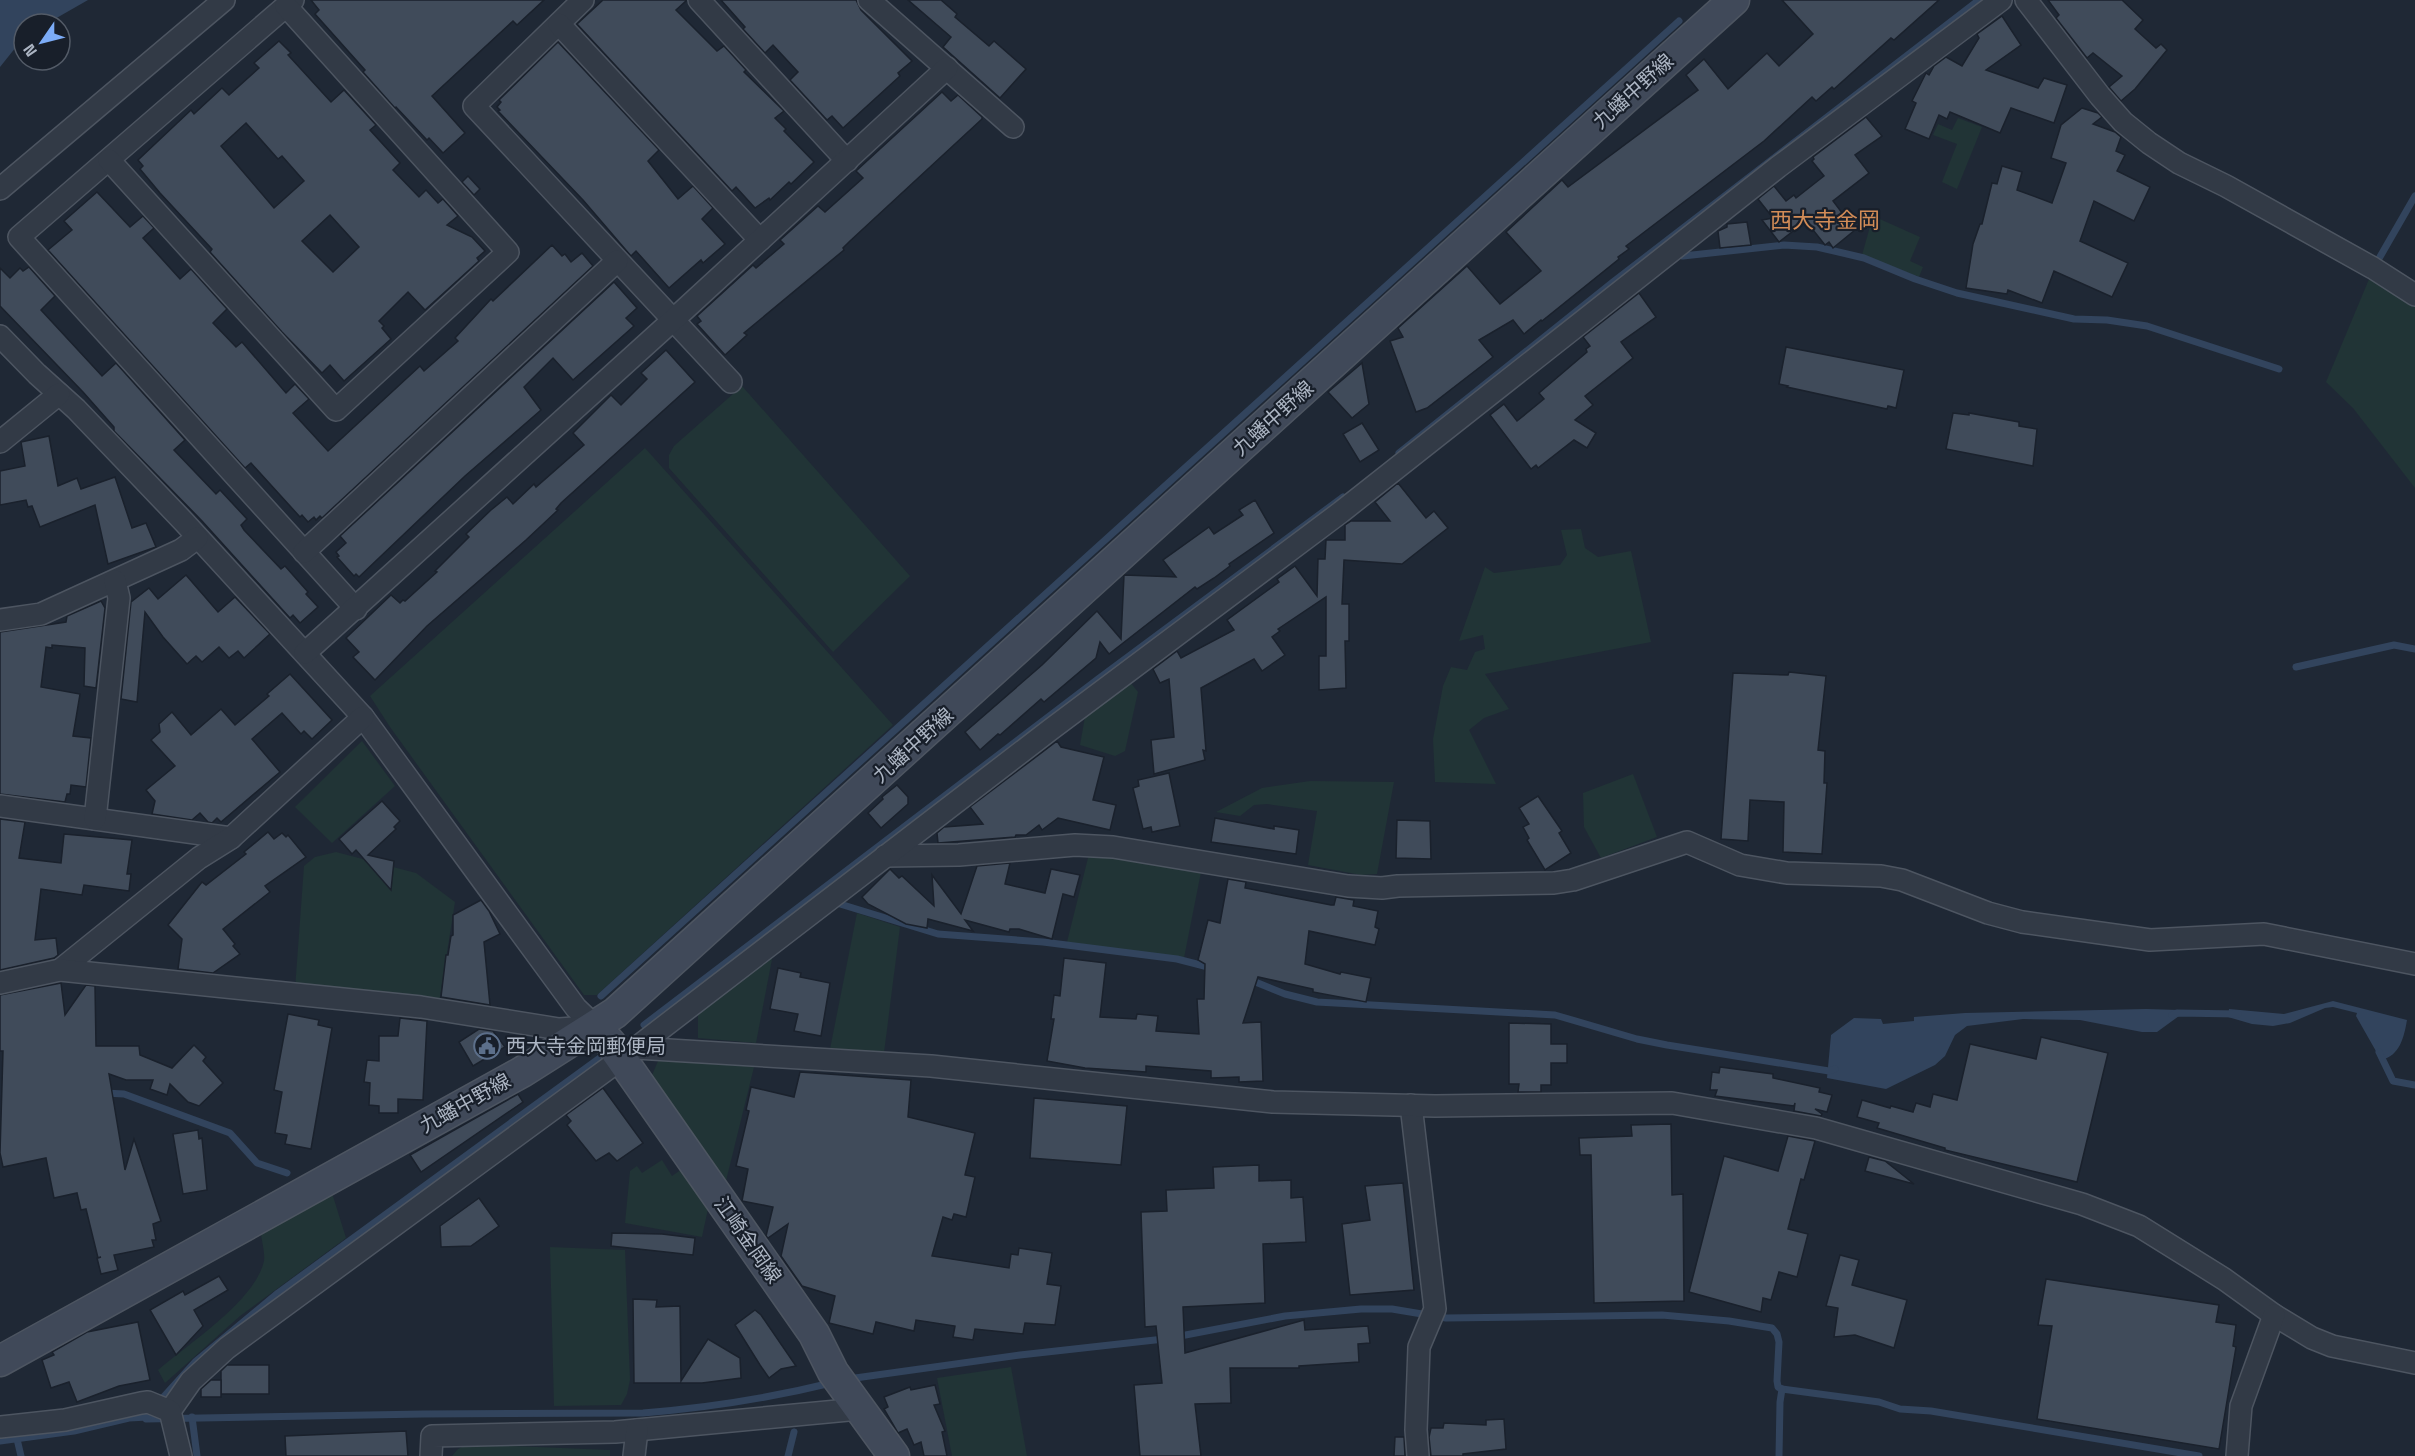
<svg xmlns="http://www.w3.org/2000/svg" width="2415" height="1456" viewBox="0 0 2415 1456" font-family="'Space Grotesk','Noto Sans JP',sans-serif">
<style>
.green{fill:#213436}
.water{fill:#32445d}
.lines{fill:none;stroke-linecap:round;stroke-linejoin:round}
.stream{stroke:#32445d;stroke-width:7}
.building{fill:#404b5a;stroke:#1a212c;stroke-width:1.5;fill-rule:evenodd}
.street-casing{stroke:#4d5561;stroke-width:24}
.secondary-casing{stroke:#4d5561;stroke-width:33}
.street{stroke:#323a46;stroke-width:21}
.secondary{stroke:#404959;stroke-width:30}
.labels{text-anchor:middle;stroke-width:4.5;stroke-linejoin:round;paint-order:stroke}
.street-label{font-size:20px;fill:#acb5c3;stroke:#181f2a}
.poi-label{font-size:20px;fill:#acb5c3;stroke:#181f2a;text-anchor:start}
.quarter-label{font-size:22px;fill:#d28c57;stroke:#181f2a}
</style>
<rect width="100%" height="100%" fill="#1f2835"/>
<g class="green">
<path d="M1958 118 1982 127 1957 189 1942 182 1957 144 1933 135 1938 124 1952 130Z"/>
<path d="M1873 216 1920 237 1910 261 1923 267 1919 277 1862 255Z"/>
<path d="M2372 272 2415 303V488L2353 408 2326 382Z"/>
<path d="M742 386 910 576 833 652 669 468V455L674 446Z"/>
<path d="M645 448 893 725 597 995H584L390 727 370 696Z"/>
<path d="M1581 529 1585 548 1598 557 1631 551 1651 642 1485 674 1509 709 1484 718 1469 730 1496 784 1435 782 1433 739 1443 686 1451 667 1467 670 1475 652 1485 649 1483 635 1459 641 1485 567 1494 573 1560 565 1567 555 1561 530Z"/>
<path d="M1130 682 1138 692 1125 751 1115 756 1080 745 1086 711Z"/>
<path d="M362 741 395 786 332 843 295 807Z"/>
<path d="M1633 774 1657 837 1601 858 1584 827 1583 793Z"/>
<path d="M1310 781 1394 782 1377 874 1361 875 1308 865 1317 811 1267 804 1254 805 1240 816 1216 812 1262 788Z"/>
<path d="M1090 850 1202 867 1184 958 1067 942Z"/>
<path d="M336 852 416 873 455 902 439 1003 295 989 304 866 315 857Z"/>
<path d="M857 913 900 927 884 1053 830 1049Z"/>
<path d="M773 954 756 1043 698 1038V1012Z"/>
<path d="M658 1061 755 1063 725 1185 650 1080Z"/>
<path d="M662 1160 672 1176 685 1167 709 1204 702 1237 625 1223 630 1171 637 1166 642 1173Z"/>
<path d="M332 1193 346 1238 240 1316 165 1383 158 1370C188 1344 255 1301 264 1261 265 1253 262 1242 261 1234Z"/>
<path d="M550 1247 625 1250 630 1380 627 1394 621 1405 554 1406Z"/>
<path d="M1011 1367 1027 1456H952L937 1378Z"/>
<path d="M468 1444 610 1450V1456H452L458 1449Z"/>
</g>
<g class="water">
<path d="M0 0H88L46 24H24V37L0 67Z"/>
<path d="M2333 1001 2407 1020C2404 1037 2400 1056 2381 1060L2356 1016 2357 1013 2333 1007 2325 1008 2290 1023 2273 1026 2252 1024 2228 1017 2229 1009 2284 1014Z"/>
<path d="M2146 1009 2179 1010V1016L2157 1032H2142L2080 1020 2023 1019 1967 1026 1955 1035 1945 1056 1935 1065 1886 1089 1827 1078 1831 1035 1854 1018 1881 1019 1883 1024 1914 1021V1017L1965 1013Z"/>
</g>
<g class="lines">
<g class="stream">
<path d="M1683 256 1784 245 1817 247 1864 258 1915 279 1957 293 2074 319 2107 320 2147 326 2279 369"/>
<path d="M2377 262 2415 196"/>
<path d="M1399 453 1613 282 1979 0"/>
<path d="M2296 667 2394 645 2415 649"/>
<path d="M840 904 938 934 1043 942 1177 959 1212 968"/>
<path d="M1248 979 1285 994 1317 1002 1555 1015 1637 1039 1667 1045 1829 1071 1835 1069"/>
<path d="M601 996 1679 21"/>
<path d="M2172 1015 2177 1013 2238 1014"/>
<path d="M644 1025 1098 679 1343 497"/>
<path d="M2379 1052 2393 1081 2415 1085"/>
<path d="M105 1093 124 1094 230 1133 257 1163 287 1173"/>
<path d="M1175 1337 1285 1316 1361 1309H1392L1446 1318 1662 1315 1729 1321 1772 1328 1777 1334 1779 1342 1777 1381 1778 1387 1782 1389 1879 1402 1900 1409 1931 1411 2199 1456"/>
<path d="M848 1379 1020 1355 1164 1339"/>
<path d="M158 1403 195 1362 278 1293 601 1057"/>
<path d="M192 1417 197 1456"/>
<path d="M146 1419 423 1414 643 1413C706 1408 770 1398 831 1383"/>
<path d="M17 1439 21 1456"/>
<path d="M0 1441 74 1431 129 1418 148 1417"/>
<path d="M788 1456 794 1432"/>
<path d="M1779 1456 1780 1402 1782 1389"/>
</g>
</g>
<g class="building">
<path d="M311 0H544L517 25 513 21 432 96 465 133 443 153 429 138 427 140 396 107 395 108 363 72 365 70 315 14 319 10Z"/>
<path d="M603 0H687L676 10 717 51 724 46 746 70 744 72 784 111 775 118 786 129 784 131 814 162 791 184 789 182 770 200 769 198 755 208 736 187 732 191 577 24Z"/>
<path d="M721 0H856L861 10 912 61 898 73 900 76 843 128 832 116 827 120 790 80 798 72 773 45 765 53 743 29 745 27Z"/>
<path d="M908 0H941L957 14 955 17 989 46 994 41 1026 69 1000 98 943 47 951 37Z"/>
<path d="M1782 0H1939L1894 40 1891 38 1834 89 1832 87 1816 101 1812 97 1764 141 1626 246 1629 249 1618 257 1619 259 1542 321 1541 320 1524 334 1513 320 1479 340 1493 357 1427 408 1416 412 1390 341 1403 337 1398 328 1467 266 1500 304 1541 271 1506 232 1562 180 1568 187 1698 90 1686 75 1704 59 1728 89 1767 53 1779 66 1813 34Z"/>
<path d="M2048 0H2122L2143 20 2135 29 2156 48 2161 44 2167 50 2135 89 2121 101 2109 87 2122 76 2093 53 2087 58 2056 18 2059 15Z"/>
<path d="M2002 16 2021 45 1986 70 2038 88 2044 78 2067 85 2054 123 2011 108 2000 133 1950 112 1947 119 1939 115 1929 139 1905 129 1916 103 1912 101 1926 73 1929 75 1934 66 1946 57 1962 66 1979 38 1977 34Z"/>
<path d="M279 41 291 53 288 55 331 102 344 90 376 125 370 130 400 163 393 170 419 197 426 190 438 203 443 199 458 216 447 225 472 237 485 251 477 258 479 261 425 310 408 292 379 321 384 326 382 328 391 339 344 381 330 365 322 373 282 332 210 252 212 249 160 193 140 169 143 166 138 160 191 110 194 114 222 88 229 95 259 68 254 63ZM246 123 278 159 282 156 304 181 274 208 221 146ZM330 215 359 247 333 272 302 241Z"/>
<path d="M558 42 659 150 648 161 678 199 693 186 713 208 702 219 725 244 703 263 701 260 669 288 636 251 631 256 583 200 498 111 500 110 497 107 501 102 499 100Z"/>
<path d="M942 92 951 101 958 95 982 117V119L850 241 843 248 844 250 744 333 747 335 725 355 697 324 701 321 697 316 753 265 756 268 784 244 780 240 818 206 825 212 863 178 856 171Z"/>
<path d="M2082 108 2098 113 2102 117 2093 124 2115 132 2121 137 2116 151 2125 155 2117 171 2150 187 2134 221 2094 201 2080 241 2128 263 2112 297 2054 271 2042 303 2008 290 2007 294 1966 288 1973 244 1980 224H1982L1992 183 1997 184 2002 166 2022 172 2017 190 2052 203 2066 163 2051 158 2061 125Z"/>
<path d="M1866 117 1882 136 1855 155 1869 173 1833 201 1855 230 1833 248 1829 242 1825 245 1806 221 1779 242 1762 220 1773 218 1758 199 1774 186 1786 201 1794 195 1796 198 1824 176 1812 161 1814 159 1813 157Z"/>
<path d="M468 176 480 189 474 195 462 182Z"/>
<path d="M97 192 130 227 143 216 154 228 143 238 180 279 191 269 227 309 213 323 236 347 242 342 286 393 295 384 309 399 293 413 328 451 420 366 424 371 458 341 455 338 491 299 493 301 552 245 562 256 565 254 571 262 582 253 593 266 322 518 320 516 316 520 314 517 308 522 302 515 300 517 251 463 245 468 48 250 72 230 64 221Z"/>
<path d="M1747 222 1751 245 1720 248 1718 231 1727 227V224Z"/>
<path d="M29 267 55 296 41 310 102 376 116 363 185 440 174 450 216 494 220 490 247 519 241 525 244 530 281 569 285 566 308 592 306 594 318 607 300 623 293 615 290 618 202 521 114 431V427L83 392 0 306V268L10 278 20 268 23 271Z"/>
<path d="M614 282 637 308 626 318 634 326 573 380 553 358 524 387 541 410 465 476 359 577 356 574 354 576 337 557 339 556 336 552 346 543 340 536Z"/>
<path d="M1639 293 1656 317 1621 342 1633 358 1585 396 1593 405 1575 420 1596 433 1587 448 1574 440 1538 468 1536 465 1531 469 1490 415 1504 404 1517 421 1544 399 1539 393 1587 352 1586 349 1590 346 1583 337Z"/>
<path d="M1786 347 1904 370 1896 408 1888 406 1887 409 1787 387 1788 386 1779 384Z"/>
<path d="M666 350 695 382 561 503 556 509 558 510 526 540 427 626 375 680 353 657 359 652 346 638 391 595 400 603 403 600 405 601 437 572 435 571 469 537 466 534 491 510 507 497 513 504 534 484 536 487 584 445 573 433 611 395 621 405 647 379 641 373Z"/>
<path d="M1362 363 1369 404 1352 418 1328 392Z"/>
<path d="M1953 413 1969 415V413L2019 422V426L2037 429 2033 466 1946 449Z"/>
<path d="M1362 423 1379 450 1360 462 1343 434Z"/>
<path d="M49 436 58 486 77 478 81 489 115 477 132 528 146 523 156 547 108 564 95 505 40 527 32 506 28 507 26 500 0 505V471L25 466 21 442Z"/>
<path d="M1398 483 1426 518 1434 511 1448 528 1402 564 1344 560 1342 604H1349V641H1345L1346 688 1319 690V656H1326V597L1278 629 1280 631 1272 637 1285 655 1262 671 1254 659 1201 688 1206 751 1203 750 1205 760 1154 774 1151 740 1174 737 1169 679 1160 683 1153 669 1177 651 1181 658 1234 630 1227 620 1279 582 1277 579 1295 566 1317 596 1318 559H1325L1326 540H1345V525L1351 521H1390L1375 502Z"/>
<path d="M1255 500 1274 533 1229 564 1230 566 1214 578 1197 589 1195 587 1109 654 1100 642 1096 658 1044 702 1041 699 1000 735 998 734 980 750 965 732 1042 665 1097 611 1121 639 1124 575 1176 577 1163 560 1209 527 1214 534 1243 515 1239 510Z"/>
<path d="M186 575 218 612 235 597 270 634 244 658 238 651 229 658 219 647 202 662 196 656 187 664 163 637 145 612 137 702 121 699 131 602 149 588 158 599Z"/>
<path d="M101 601 105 608 96 688 84 686 85 648 52 645V648L46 647 41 687 80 694 73 736 91 738 86 787 71 785 70 794H67L65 802 0 794V632L66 622 67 616Z"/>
<path d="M1789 672 1826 676 1818 750 1825 751 1824 783H1827L1822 854 1783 852 1784 802 1750 800 1748 841 1721 839 1733 673 1788 675Z"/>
<path d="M290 674 332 720 312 739 304 731 301 734 282 713 252 739 280 772 221 822 217 818 212 823 208 822 200 813 192 820 152 814 155 801 146 790 175 766 151 740 160 732 159 724 172 712 191 735 221 709 235 725 269 696 267 694Z"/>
<path d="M1057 741 1061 747 1104 757 1093 800 1116 805 1110 830 1058 818 1042 830 1039 825 1026 835H1016L1015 837 938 843 937 833 944 827 983 824 970 807Z"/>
<path d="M1169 773 1180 826 1152 832 1151 827 1143 829 1133 788 1139 786 1138 780Z"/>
<path d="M897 785 908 797V804L881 828 868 813 883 799 882 797Z"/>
<path d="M1538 796 1562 831 1559 833 1571 853 1545 870 1527 840 1529 838 1523 827 1529 824 1519 808Z"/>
<path d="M382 801 400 821 394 827 396 829 368 855 394 861 391 890 356 850 352 854 339 839Z"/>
<path d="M1215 818 1274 829V826L1299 830 1296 854 1211 842Z"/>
<path d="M0 819 25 822 19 858 61 863 64 834 132 840 127 874H131L129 891 84 885 82 895 41 889 35 940 56 938 58 955 54 958 0 970Z"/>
<path d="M1397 820 1430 821 1431 859 1396 858Z"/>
<path d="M268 832 274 839 282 833 286 837 288 835 306 857 265 886 270 892 223 929 235 944 233 946 240 954 213 973 178 969 182 939 168 925 202 882 206 885 246 854 244 852Z"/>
<path d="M1010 863 1005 884 1045 893 1051 869 1080 875 1074 897 1063 894 1052 939 1019 929H1010L1009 932 965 920 973 931 928 919 927 928 906 924 868 904 862 897 890 869 899 878 902 876 934 906 932 875 961 914 977 866Z"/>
<path d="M1228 879 1246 882 1245 888 1331 905H1334L1336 897 1354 900 1353 906 1378 911 1375 927 1379 929 1375 945 1309 931 1305 964 1340 974 1341 972 1371 978 1366 1002 1313 992V989L1258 977 1243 1023 1261 1022 1263 1081 1239 1082V1077L1211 1078V1071L1146 1066V1072L1085 1068 1047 1061 1054 1019H1051L1054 995 1060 996 1064 958 1106 963 1100 1017 1136 1019 1137 1014 1158 1016 1156 1031 1199 1034 1197 999H1204L1205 964 1198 960 1208 920 1220 923Z"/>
<path d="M481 900 489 911 500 934 484 942 490 1005 441 997 446 955H448L451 936 453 935V915Z"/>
<path d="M778 968 801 973 800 977 830 983 821 1036 794 1031 798 1014 770 1009Z"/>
<path d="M61 983 65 1015 86 985 95 986 96 1046H139L140 1055 172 1068 194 1045 206 1057 203 1061 223 1083 199 1106 188 1102 170 1084 167 1095 150 1089 153 1080H126L109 1074 125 1170 134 1139 161 1221 153 1224 156 1240H152L154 1247 114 1255 118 1270 101 1274 97 1258 101 1257 98 1258 86 1209 81 1210 77 1193 54 1198 46 1158 3 1167 0 1153 3 1051H0V995Z"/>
<path d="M288 1014 319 1020 318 1025 332 1028 311 1149 285 1144 287 1135 275 1133 282 1092 274 1090Z"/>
<path d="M400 1018 427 1021 423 1100 398 1099V1113H379V1106L369 1105 370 1083 364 1082 367 1060 379 1061V1036H398Z"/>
<path d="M1509 1023 1551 1024V1044H1567V1063H1551V1085H1541V1092H1518L1519 1084H1509Z"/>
<path d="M479 1029 493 1031 505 1047 473 1066 459 1042Z"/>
<path d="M2041 1037 2108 1053 2077 1182 1945 1150V1148L1877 1128 1879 1123 1857 1117 1862 1100 1890 1108 1891 1106 1913 1112 1916 1103 1930 1107 1933 1094 1957 1100 1970 1044 2036 1059Z"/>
<path d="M1720 1067 1773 1074V1078L1820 1088 1819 1092 1832 1095 1827 1112 1815 1109 1822 1114 1821 1116 1794 1111 1795 1103 1794 1106 1715 1096 1717 1090H1710L1712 1072 1719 1073Z"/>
<path d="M800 1072 911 1080 908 1117 975 1133 965 1175 975 1177 966 1217 954 1214 952 1220 943 1217 932 1256 1009 1268 1011 1254 1018 1255 1019 1248 1052 1253 1047 1284 1061 1286 1055 1325 1025 1323 1023 1334 975 1329 973 1340 953 1337 955 1326 916 1320 914 1331 876 1322 873 1334 829 1323 835 1296 802 1286 781 1256 788 1224 768 1238 766 1236 773 1207 742 1201 748 1169 736 1166 749 1111 746 1110 751 1087 794 1097Z"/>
<path d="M603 1088 643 1143 617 1161 609 1153 596 1161 567 1125 571 1121 566 1115Z"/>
<path d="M518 1094 523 1102 421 1172 410 1155Z"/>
<path d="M1034 1098 1127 1106 1121 1165 1030 1158Z"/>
<path d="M1671 1124 1672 1195 1683 1194 1684 1301 1594 1303 1591 1155H1580L1579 1138 1632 1136 1631 1125Z"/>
<path d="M198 1130 199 1139 202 1138 207 1190 183 1194 173 1134Z"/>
<path d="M1788 1136 1815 1141 1804 1180 1801 1179 1788 1229 1808 1234 1797 1277 1779 1272 1771 1300 1763 1298 1761 1312 1689 1292 1724 1156 1778 1171Z"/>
<path d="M1869 1157 1885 1161 1914 1184 1865 1171Z"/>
<path d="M1259 1165V1181L1291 1180V1198L1303 1197 1306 1242 1263 1244 1265 1303 1183 1307 1185 1353 1304 1320 1305 1330 1368 1326 1370 1343 1358 1344 1359 1362 1299 1366V1368H1230L1231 1403 1195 1404 1201 1456H1140L1134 1385 1162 1383 1156 1326 1145 1327 1141 1212 1167 1211 1166 1190 1214 1188 1213 1167Z"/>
<path d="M1403 1183 1414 1290 1350 1295 1342 1224 1370 1220 1365 1186Z"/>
<path d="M479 1198 499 1226 471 1246 441 1247 440 1226Z"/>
<path d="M612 1233 662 1234 695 1238 693 1255 611 1246Z"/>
<path d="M1840 1255 1859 1260 1852 1285 1907 1300 1894 1348 1855 1335 1834 1337 1838 1308 1826 1306Z"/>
<path d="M219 1276 228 1290 194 1310 203 1326 176 1355 150 1310 183 1291 185 1295Z"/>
<path d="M2046 1279 2219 1305 2216 1322 2236 1325 2233 1346 2236 1347 2219 1449 2037 1419 2052 1326 2038 1325Z"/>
<path d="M633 1299 657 1300 656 1307 680 1306 681 1381 708 1339 740 1358 741 1378 702 1383H634Z"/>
<path d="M755 1310 761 1315 796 1366 781 1369 769 1378 760 1365 735 1325Z"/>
<path d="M138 1322 150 1380 119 1386 77 1402 69 1382 51 1388 42 1360 54 1355 52 1352 87 1332Z"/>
<path d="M227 1365H269V1394H221V1371Z"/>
<path d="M211 1380H221V1397H201V1389Z"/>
<path d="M935 1385 940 1404 934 1405 945 1431 942 1432 947 1456H924L921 1442 914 1445 907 1429 898 1433 884 1409 888 1407 884 1397 910 1387 911 1390Z"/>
<path d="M1504 1419 1506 1449 1463 1454V1456H1431L1429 1437 1431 1428H1443L1444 1423 1486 1425V1420Z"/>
<path d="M406 1431 408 1456H286L285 1436Z"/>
<path d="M1395 1437H1404L1405 1456H1394Z"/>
</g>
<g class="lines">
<g class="street-casing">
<g id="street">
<path d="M293 0 19 237 356 609"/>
<path d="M583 0 474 106 731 382"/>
<path d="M699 0 847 161"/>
<path d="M869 0 1013 127"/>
<path d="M2026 0 2100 96 2123 122 2149 143 2179 163 2226 186 2373 268 2415 295"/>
<path d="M559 24 760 240"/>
<path d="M109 160 336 410 508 252 286 6"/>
<path d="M0 189 224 0"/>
<path d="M0 336 37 374 76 409 184 522 363 717 576 1008 596 1027"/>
<path d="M0 442 59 394"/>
<path d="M304 552 617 261"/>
<path d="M0 620 41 614 181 550 197 538"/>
<path d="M305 653 672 321 947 68"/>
<path d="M0 806 231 838"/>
<path d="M95 819 119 598 115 581"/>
<path d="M885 856 959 855 1075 845 1113 847 1348 886 1382 888 1398 886 1554 883 1573 880 1687 842 1740 865 1787 873 1881 876 1902 880 1988 913 2022 922 2150 940 2264 934 2415 964"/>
<path d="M60 970 199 858 231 838 363 717"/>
<path d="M0 983 60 970 421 1007 559 1029 588 1027"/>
<path d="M636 1048 1050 730 1341 512 1778 167 2001 0"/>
<path d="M1411 1105 1435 1309 1419 1347 1416 1430 1418 1456"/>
<path d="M170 1411 191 1381 227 1348 636 1048 931 1066 1273 1102 1435 1106 1672 1103 1816 1128 2082 1204 2139 1226 2224 1279 2274 1315 2312 1338 2332 1346 2415 1363"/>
<path d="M0 1427 65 1420 141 1403 148 1402 170 1411 181 1456"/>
<path d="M431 1456 432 1436 615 1432 859 1409"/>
<path d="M634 1456 637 1430"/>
<path d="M2237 1456 2241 1406 2274 1315"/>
</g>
</g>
<g class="secondary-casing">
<g id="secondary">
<path d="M596 1027 611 1044 814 1334 833 1372 894 1456"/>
<path d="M0 1361 522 1072 615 1013 1734 0"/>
</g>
</g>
<use href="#street" class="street"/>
<use href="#secondary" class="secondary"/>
</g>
<defs>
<g id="civic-ring" transform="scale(1.35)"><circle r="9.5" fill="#181f2a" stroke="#5c6f8a" stroke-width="1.5"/><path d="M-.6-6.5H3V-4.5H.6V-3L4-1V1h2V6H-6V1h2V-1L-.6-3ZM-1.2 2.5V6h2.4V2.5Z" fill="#5c6f8a"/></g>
</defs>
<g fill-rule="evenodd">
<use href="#civic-ring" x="487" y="1046"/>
</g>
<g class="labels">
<g class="street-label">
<text transform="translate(1633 91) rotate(-42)" y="7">九蟠中野線</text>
<text transform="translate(1273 418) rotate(-42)" y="7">九蟠中野線</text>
<text transform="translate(913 745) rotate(-42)" y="7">九蟠中野線</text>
<text transform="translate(465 1103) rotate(-29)" y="7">九蟠中野線</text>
<text transform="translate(748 1240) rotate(55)" y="7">江崎金岡線</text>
</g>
<g class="poi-label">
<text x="506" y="1053">西大寺金岡郵便局</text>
</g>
<g class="quarter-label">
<text x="1825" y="228">西大寺金岡</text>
</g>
</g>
<g transform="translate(42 42) rotate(235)"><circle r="28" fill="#181f2a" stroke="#535b67" stroke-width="1.5"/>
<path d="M0-4.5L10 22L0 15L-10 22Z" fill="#7cacf7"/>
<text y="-9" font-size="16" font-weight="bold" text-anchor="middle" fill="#acb5c3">N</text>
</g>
</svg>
